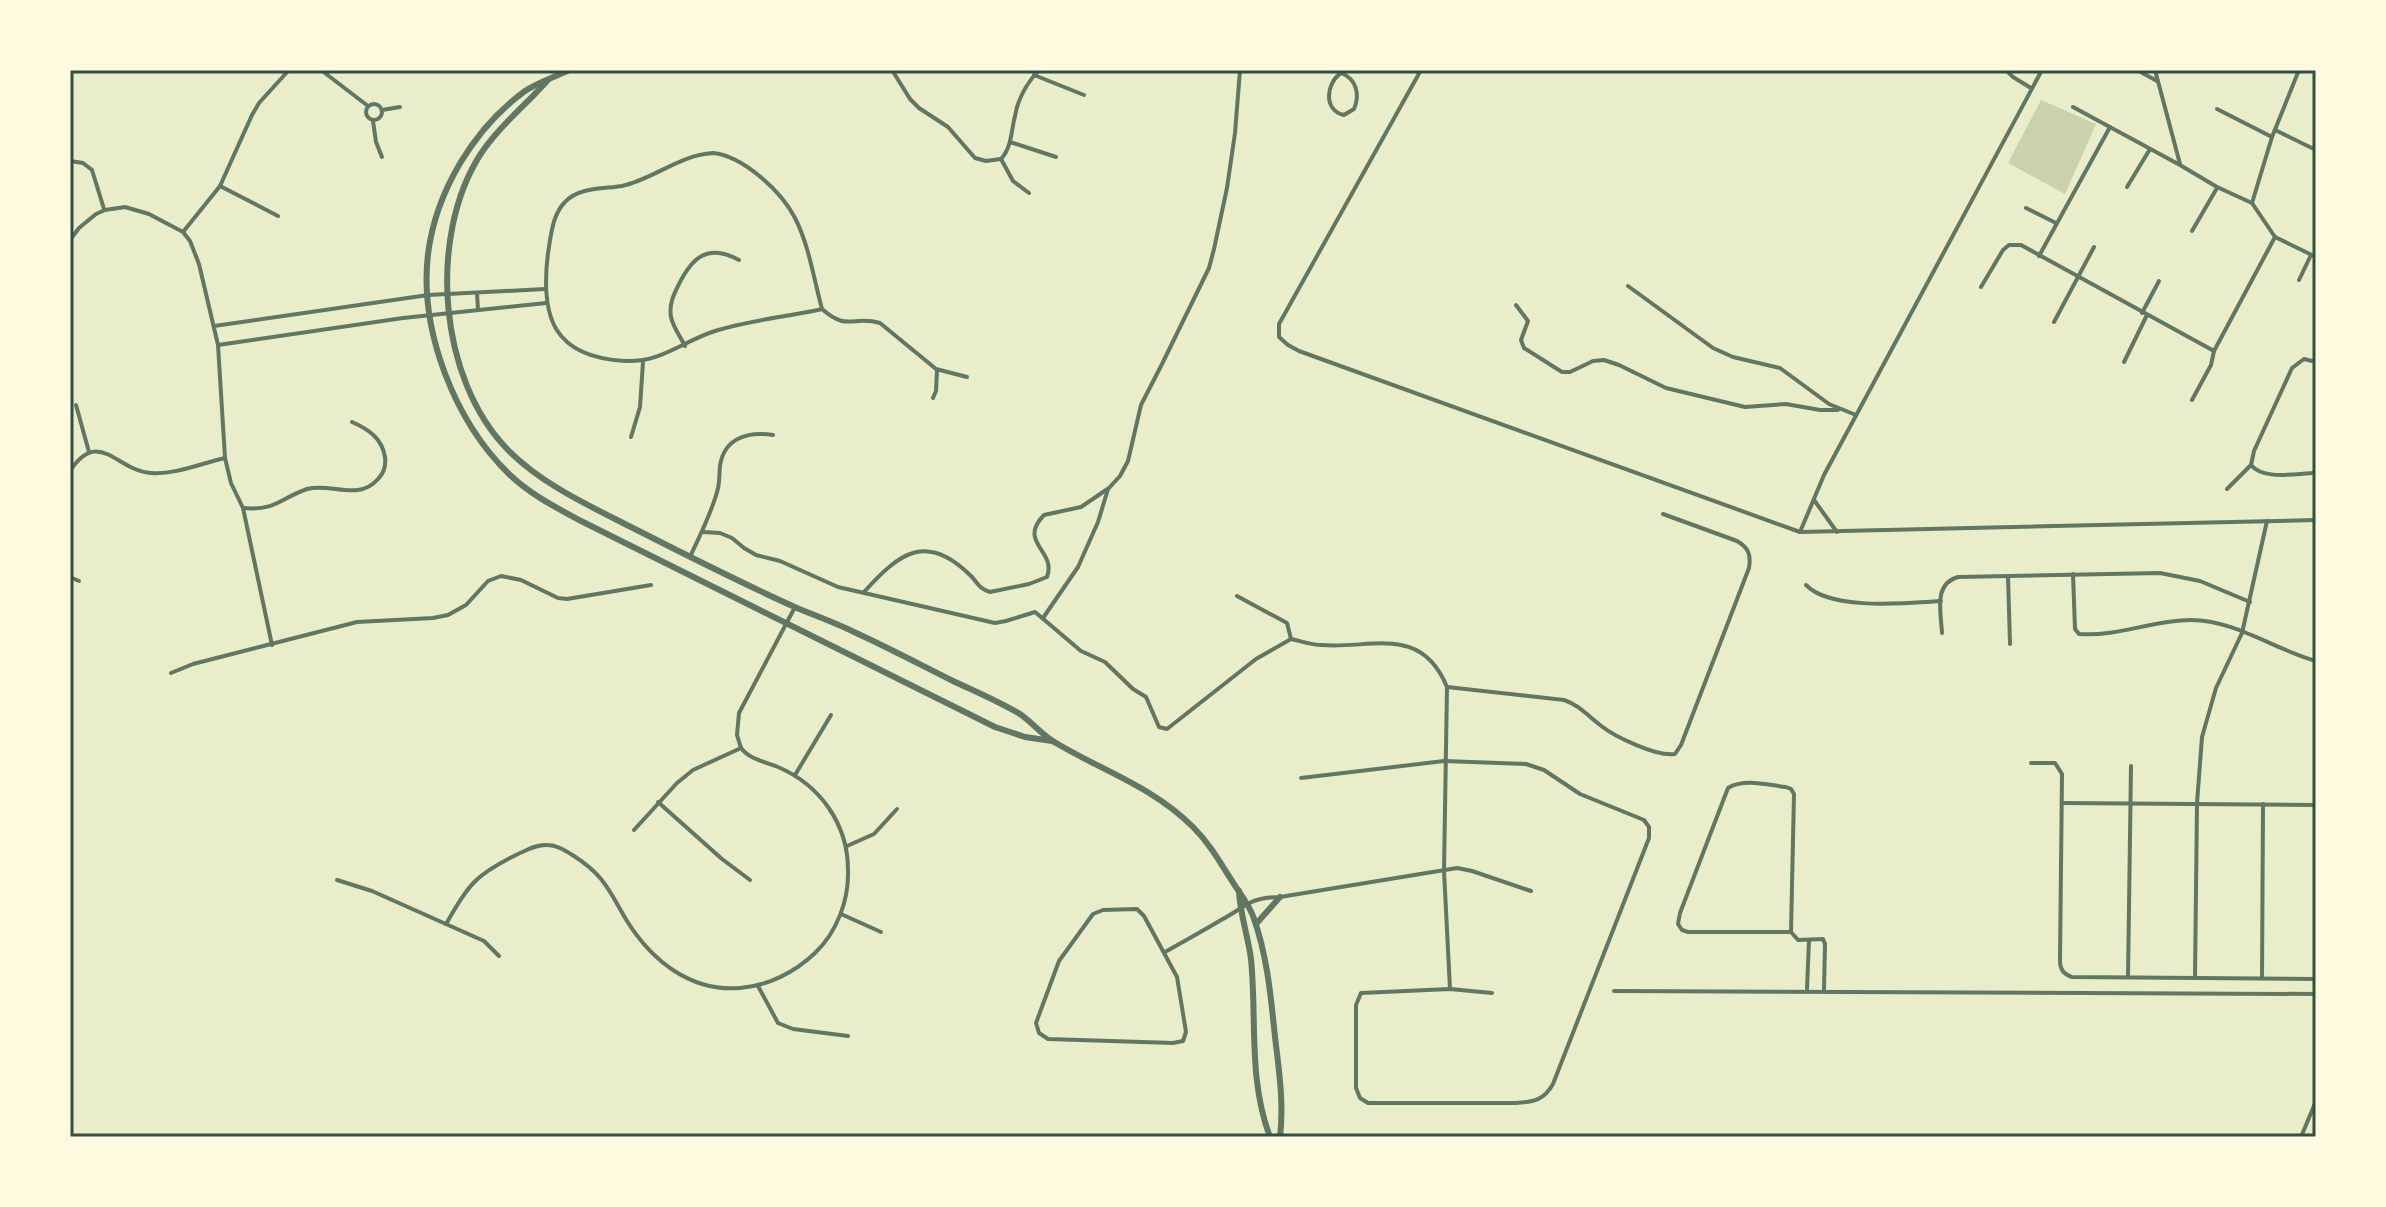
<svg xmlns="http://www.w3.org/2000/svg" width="2386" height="1207" viewBox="0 0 2386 1207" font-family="Jost,sans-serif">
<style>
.green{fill:#cad2ad}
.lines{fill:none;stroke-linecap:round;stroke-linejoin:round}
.minor{stroke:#617663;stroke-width:4}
.tertiary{stroke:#617663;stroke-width:6}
.neatline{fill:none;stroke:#344e41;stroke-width:3}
</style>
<rect width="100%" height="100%" fill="#e9edc9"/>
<path class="green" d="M2041 100 2096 124 2065 194 2008 163Z"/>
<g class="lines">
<g class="minor">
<path d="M321 70 368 106"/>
<path d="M892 70 910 99 919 108 948 127 975 158 986 161 1001 159"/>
<path d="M1421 70 1279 324V337L1288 345 1299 351 1800 532 2316 520"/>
<path d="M2006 70 2013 77 2031 88"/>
<path d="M2137 70 2157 81"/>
<path d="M2155 70 2180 164"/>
<path d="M2311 70 2316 72"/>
<path d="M1341 73C1357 79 1360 95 1354 109L1344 115C1323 110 1326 83 1341 73V70"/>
<path d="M1034 75 1084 95"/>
<circle cx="374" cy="112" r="8"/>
<path d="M2073 107 2180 165 2217 187 2252 203 2275 237 2316 257"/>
<path d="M2217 109 2272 137"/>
<path d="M382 110 400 107"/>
<path d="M373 121 376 142 382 157"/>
<path d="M2275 130 2316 150"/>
<path d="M1010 142 1056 157"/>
<path d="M713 153C743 156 781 191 795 218 809 245 814 280 822 309 787 317 749 320 715 331 683 341 661 363 625 361 553 357 540 317 548 253 551 236 552 215 565 202 579 187 604 189 622 186 654 179 679 155 713 153Z"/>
<path d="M1001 159C1012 147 1011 131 1015 116 1018 98 1027 83 1039 70"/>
<path d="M1001 159 1013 181 1029 193"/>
<path d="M70 161 83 163 92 170 104 209"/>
<path d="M220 186 278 216"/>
<path d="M2127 187 2150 149"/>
<path d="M2252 203 2272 137 2299 70"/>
<path d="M2026 208 2056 223"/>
<path d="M2192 231 2217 188"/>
<path d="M183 232 220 186 252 115 259 103 289 70"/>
<path d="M70 240 79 228 96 214 105 210 125 207 149 214 183 232 190 241 199 264 218 345 225 458 231 483 243 508 272 645"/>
<path d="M2039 256 2110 127"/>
<path d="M2299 280 2311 255"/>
<path d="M1628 286 1713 348 1733 357 1780 368 1829 404 1856 415"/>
<path d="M1981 287 2003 250 2009 245H2021L2214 351"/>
<path d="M477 293 478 310"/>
<path d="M1516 305 1528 321 1521 340 1524 348 1562 372H1570L1593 361 1604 360 1619 365 1666 388 1745 407 1786 404 1820 410H1838"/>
<path d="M822 309C848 332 853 315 880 323L936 369 967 377"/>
<path d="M2142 313 2159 281"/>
<path d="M2054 322 2094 247"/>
<path d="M214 326 428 295 545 289"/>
<path d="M218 345 403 318 546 303"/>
<path d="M685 346C680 336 673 327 671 317 669 305 673 296 678 286 692 257 708 243 739 260"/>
<path d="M2124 362 2147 315"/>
<path d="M933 398 936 391 937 370"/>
<path d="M2192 400 2211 365 2214 351 2222 336 2275 237"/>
<path d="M76 405 89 452"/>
<path d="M631 437 640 407 643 362"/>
<path d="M2251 465C2264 481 2297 473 2316 473"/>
<path d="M70 471C99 427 117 471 151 473 175 475 202 463 225 458"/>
<path d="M2227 489 2251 465 2254 451 2292 368 2304 359 2316 362"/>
<path d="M1814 500 1837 532"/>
<path d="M243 508C275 511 279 499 307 489 331 482 358 502 378 479 384 473 386 465 385 457 382 438 368 429 352 422"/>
<path d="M703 532 720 533 732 538 744 548 756 555 780 561 838 587 995 623 1006 621 1035 612 1081 651 1105 662 1133 689 1146 697 1159 727 1167 729 1256 659 1291 639C1301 641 1311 645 1322 645 1372 649 1421 624 1447 687L1444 871 1450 989"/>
<path d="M1800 532 1824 475 2042 70"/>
<path d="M690 557C700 535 711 514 717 492 720 483 719 475 720 466 724 438 748 431 773 435"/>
<path d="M2073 574 2075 629 2079 634C2118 637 2153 620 2191 620 2235 620 2275 650 2316 661"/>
<path d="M2008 576 2010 644"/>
<path d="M70 577 79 581"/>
<path d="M1806 585C1831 611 1907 603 1941 601"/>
<path d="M864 592C900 552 927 532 971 576 978 583 979 589 990 592L1029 584 1047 577C1057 550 1017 543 1044 515L1081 507 1109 488 1120 476 1128 461 1141 405 1162 364 1209 268 1214 249 1227 188 1235 133 1240 70"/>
<path d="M1237 596 1287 623 1291 639"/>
<path d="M1043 618 1078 567 1098 522 1108 489"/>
<path d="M1942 633C1941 612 1933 584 1958 577L2160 573 2200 581 2250 602"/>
<path d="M171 673 193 664 357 622 433 618 448 615 466 605 488 581 501 576 521 580 558 598 567 599 651 585"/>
<path d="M1447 687 1564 700C1579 705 1588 716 1600 725 1615 737 1657 757 1675 754L1681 745 1749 568C1751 555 1749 548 1737 541L1663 514"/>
<path d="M741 748 737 735 739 713 795 607"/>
<path d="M2031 763H2055L2062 774 2060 960C2060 969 2063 974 2072 977L2316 979"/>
<path d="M795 775 831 715"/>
<path d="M1301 778 1444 761 1526 764 1544 770 1580 794 1644 820 1649 827V838L1553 1084C1544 1100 1534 1102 1516 1103H1368L1360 1098 1356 1088V1005L1361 993 1450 989 1492 993"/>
<path d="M658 802 722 859 750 880"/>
<path d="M2062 803 2316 805"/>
<path d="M634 830 677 783 693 770 741 748"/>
<path d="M847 846 874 834 897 809"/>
<path d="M337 880 372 891 484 941 499 956"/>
<path d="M1137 909 1144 916 1177 977 1186 1032 1183 1041 1173 1043 1048 1039 1039 1033 1036 1023 1059 961 1093 914 1103 910Z"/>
<path d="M841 914 881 932"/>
<path d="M446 924C470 883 475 875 518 854 527 850 537 844 547 845 557 845 566 851 574 856 605 876 609 891 627 921 652 961 691 992 740 988 768 986 795 972 815 953 837 932 849 900 848 870 848 824 820 785 778 767 765 762 749 759 741 748"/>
<path d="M1791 932 1794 794 1791 789 1786 787C1768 785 1744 778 1728 788L1680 913 1678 924 1682 930 1688 932H1791L1798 940 1823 939 1825 944 1824 990"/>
<path d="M1165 952C1184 941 1203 931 1221 920 1246 907 1249 897 1280 897L1457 868 1472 871 1531 891"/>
<path d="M2128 977 2131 766"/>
<path d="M2195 977 2197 803 2202 737 2216 688 2242 633 2267 521"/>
<path d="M2262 977 2263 804"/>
<path d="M758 986 778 1023 793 1029 848 1036"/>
<path d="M1807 989 1809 940"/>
<path d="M1614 991 2316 994"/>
<path d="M2301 1137 2316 1101"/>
</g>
<g class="tertiary">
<path d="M569 70C555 77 538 82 525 91 474 128 436 191 428 254 419 331 455 422 510 475 531 495 557 508 581 521L995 727 1025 737 1052 741"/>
<path d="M547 81C525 106 499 126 480 155 428 237 438 379 508 450 543 485 588 505 631 527 686 555 741 583 797 608 816 616 836 623 854 632 887 647 919 664 951 680 974 691 998 701 1020 714 1033 723 1043 736 1056 743 1103 771 1153 787 1193 827 1212 846 1223 868 1238 890 1244 899 1249 906 1253 916 1267 954 1271 997 1275 1037 1279 1070 1284 1104 1280 1137"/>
<path d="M1239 891C1240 914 1248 936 1251 959 1257 1019 1248 1079 1270 1137"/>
<path d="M1256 924 1280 897"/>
</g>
</g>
<rect width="2386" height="1207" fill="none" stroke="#fefae0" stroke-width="144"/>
<rect x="72" y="72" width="2242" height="1063" class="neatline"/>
</svg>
